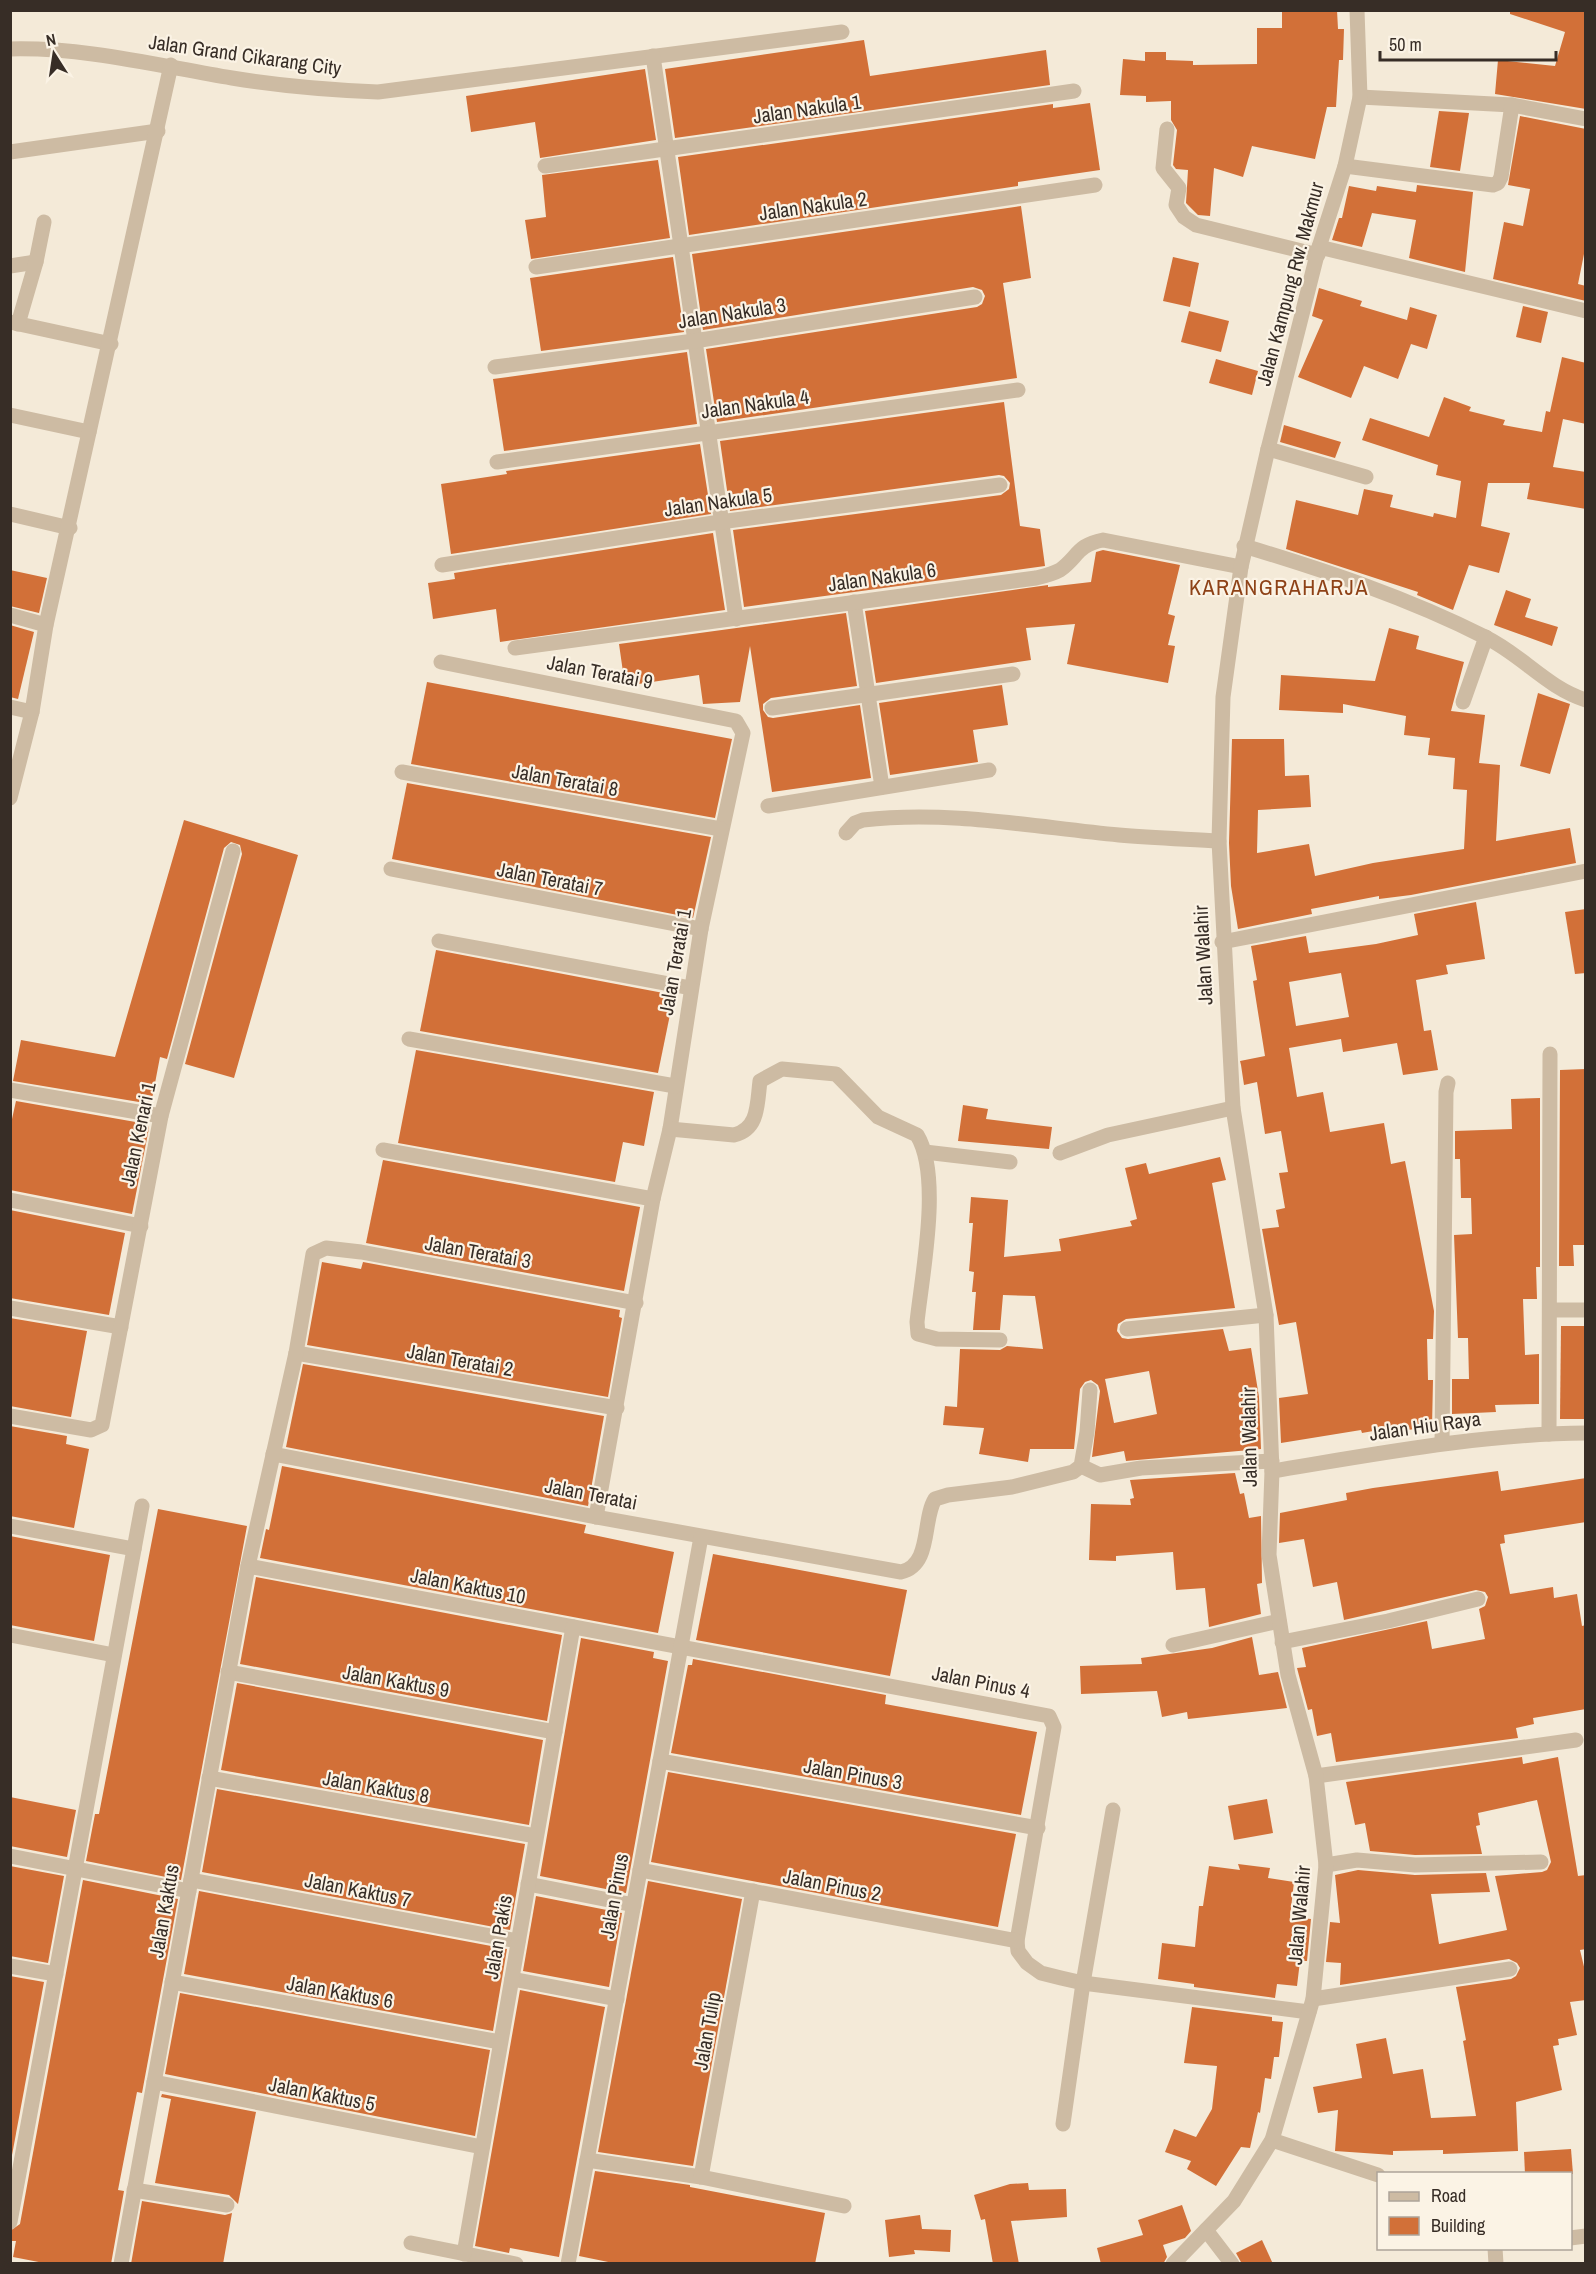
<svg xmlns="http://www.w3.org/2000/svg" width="1596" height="2274" viewBox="0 0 1596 2274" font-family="'Archivo Narrow',sans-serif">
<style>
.building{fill:#d27038;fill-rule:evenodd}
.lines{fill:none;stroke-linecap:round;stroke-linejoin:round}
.minor{stroke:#cdbba3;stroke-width:15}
.labels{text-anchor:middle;stroke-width:4.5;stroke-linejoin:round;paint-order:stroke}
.street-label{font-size:20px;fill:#372d26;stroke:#fbf3e5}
.quarter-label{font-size:22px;letter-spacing:1.5px;fill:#8e4217;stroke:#fbf3e5}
</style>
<rect width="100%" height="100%" fill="#f4ead8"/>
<g class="building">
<path d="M1282 10H1337L1338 29H1344L1343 60H1339L1336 107H1327L1315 159 1252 146 1243 177 1214 168 1210 216 1198 215 1186 203 1188 170 1176 169 1173 165 1177 130 1171 120V101L1146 102V96L1120 95 1123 59 1145 61V52H1166V60L1193 61V65L1257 64V28H1282Z"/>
<path d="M1510 10H1586V109L1495 94 1498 60 1555 66 1565 32 1510 14Z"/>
<path d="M864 40 870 76 1046 50 1050 85 675 138 665 69Z"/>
<path d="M645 69 656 140 540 158 535 122 471 132 466 96Z"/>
<path d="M1090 103 1100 170 1018 182V186L689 235 678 157 1053 104V108Z"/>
<path d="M1439 111 1469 113 1460 171 1430 167Z"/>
<path d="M1520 116 1586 129V244L1578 284 1586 286V301L1493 279 1504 222 1523 226 1530 189 1508 185Z"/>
<path d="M658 160 670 238 531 259 525 220 546 217 542 175Z"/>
<path d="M1417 185 1473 192 1465 272 1409 258 1416 220 1372 213 1362 247 1332 240 1339 218H1342L1349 186 1376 191 1377 186 1416 192Z"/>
<path d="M1021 206 1031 278 1003 283 1017 378 717 422 706 349 977 307 982 304 985 296 982 290 973 287 703 330 692 254Z"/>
<path d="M673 257 684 332 541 351 530 278Z"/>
<path d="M1173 257 1199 263 1190 307 1163 301Z"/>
<path d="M1319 288 1362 301 1360 306 1407 320 1410 307 1437 315 1427 349 1411 344 1398 379 1364 366 1351 398 1298 377 1323 320 1312 316Z"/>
<path d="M1523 306 1548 312 1541 343 1516 337Z"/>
<path d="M1189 311 1229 321 1221 352 1181 342Z"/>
<path d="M687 352 697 424 504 451 493 379Z"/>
<path d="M1562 357 1586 363V424L1563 419 1553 467 1586 472V509L1527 499 1530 483H1488L1481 526 1510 533 1499 573 1469 565 1453 610 1417 595 1418 592 1286 549 1296 500 1358 515 1364 489 1393 495 1390 507 1433 517 1434 513 1456 518 1461 481 1436 475 1438 465 1362 440 1370 418 1429 437 1444 397 1471 407 1469 411 1505 420 1503 425 1542 432 1546 411 1550 412Z"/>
<path d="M1216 359 1258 371 1252 395 1209 383Z"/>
<path d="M1004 402 1020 526 1040 529 1045 566 744 607 733 530 1001 495 1009 489 1010 483 1004 476 999 475 730 511 720 441Z"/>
<path d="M1284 425 1341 442 1335 458 1280 442Z"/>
<path d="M700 444 711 514 451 554 441 484 507 474 506 471Z"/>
<path d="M713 533 725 610 500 642 496 609 433 619 428 583 455 579 454 573Z"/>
<path d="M1103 550 1180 565 1168 614 1175 616 1168 645 1175 646 1168 683 1067 664 1075 624 1026 628 1031 660 876 683 865 611 1048 585V587L1091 582 1096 552Z"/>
<path d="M10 570 47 578 39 613 10 606Z"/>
<path d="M1506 590 1531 599 1525 617 1558 627 1552 646 1494 625Z"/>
<path d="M846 613 857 686 771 698 763 704V710L768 717 773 718 860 705 871 778 772 792 750 646 740 702 703 704 699 675 625 686 619 644Z"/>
<path d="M10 625 34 632 18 699 10 697Z"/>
<path d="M1389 628 1419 636 1416 649 1464 662 1451 711 1485 715 1479 763 1500 765 1496 841 1570 828 1576 863 1411 895 1379 899V896L1311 909 1312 914 1238 929 1231 886 1229 843 1232 739H1284L1285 776 1309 775 1311 807 1258 810 1257 853 1309 844 1315 876 1373 863 1464 849 1467 790 1453 789 1455 758 1428 755 1430 738 1404 735 1406 716 1343 704V713L1279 710 1281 675 1375 681Z"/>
<path d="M427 682 732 739 715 818 411 764Z"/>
<path d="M1002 685 1008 725 973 730 978 762 890 775 879 703Z"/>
<path d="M1538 693 1570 704 1550 774 1520 766Z"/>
<path d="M407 783 711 837 693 918 392 859Z"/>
<path d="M184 820 298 855 234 1078 185 1064 242 854 240 845 231 842 224 848 167 1059 160 1057 151 1104 13 1081 21 1040 115 1057Z"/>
<path d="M1476 902 1485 959 1446 965 1448 974 1416 980 1424 1031 1431 1030 1438 1070 1403 1075 1397 1043 1343 1052 1341 1039 1289 1048 1297 1097 1323 1092 1330 1132 1384 1123 1391 1164 1405 1161 1434 1311 1433 1339H1427L1428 1380H1433L1432 1427 1391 1432 1390 1428 1362 1433 1361 1430 1281 1443 1279 1398 1308 1394 1296 1322 1279 1325 1262 1229 1279 1227 1276 1210 1285 1208 1279 1173 1288 1172 1281 1131 1265 1134 1257 1082 1244 1085 1241 1065 1240 1061 1265 1056 1253 981 1257 980 1251 946 1306 936 1309 953 1376 944 1418 935 1414 914ZM1341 973 1349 1017 1296 1026 1289 982Z"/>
<path d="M1586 909V973L1575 974 1565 912Z"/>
<path d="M436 950 674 995 658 1073 420 1031Z"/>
<path d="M416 1050 654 1092 644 1146 623 1142 615 1182 398 1143Z"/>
<path d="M1586 1069V1245H1573L1574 1266H1559L1560 1070Z"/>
<path d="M1540 1098V1267H1536L1537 1299H1523L1525 1355 1539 1354V1404L1495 1405 1496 1412 1452 1414V1379H1469L1468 1338H1458L1454 1235 1472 1234 1471 1198H1461L1460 1159H1455V1131L1512 1129 1511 1099Z"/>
<path d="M16 1101 147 1124 149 1128 132 1214 10 1190V1128Z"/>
<path d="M963 1105 988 1109 986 1119 1052 1127 1049 1149 958 1141Z"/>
<path d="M1220 1157 1226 1180 1212 1183 1235 1308 1126 1319 1118 1324 1117 1331 1122 1338 1128 1339 1223 1329 1229 1351 1251 1348 1259 1397 1261 1449 1126 1461 1124 1451 1092 1457 1100 1391 1098 1385 1091 1380 1085 1382 1080 1389 1074 1449H1030L1028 1462 979 1454 984 1428 943 1425 945 1406 957 1407 960 1349 1000 1350 1007 1346 1043 1349 1035 1296 1003 1295 1000 1330H973L976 1292H972L974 1272 969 1271 973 1223H969L971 1197 1008 1200 1004 1257 1061 1251 1059 1239 1132 1226 1130 1221 1137 1219 1125 1168 1146 1163 1149 1174ZM1149 1371 1157 1414 1114 1423 1105 1379Z"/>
<path d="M383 1160 640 1207 624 1291 366 1243Z"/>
<path d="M10 1210 125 1233 109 1315 10 1298Z"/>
<path d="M322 1262 361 1269 363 1262 620 1310 619 1317 622 1318 608 1397 307 1345Z"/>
<path d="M10 1318 87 1331 71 1417 10 1406Z"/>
<path d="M1561 1326H1586V1419H1560Z"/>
<path d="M303 1364 604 1416 588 1506 286 1447Z"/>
<path d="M10 1426 67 1436 66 1444 89 1449 74 1528 10 1516Z"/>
<path d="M282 1466 586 1525 584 1533 674 1552 658 1633 260 1558 266 1529 269 1530Z"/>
<path d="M1498 1471 1501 1491 1586 1478V1522L1504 1535 1505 1543 1500 1544 1510 1594 1553 1587 1554 1598 1577 1594 1582 1626 1586 1625V1709L1533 1718 1534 1724 1516 1728 1518 1738 1336 1762 1331 1733 1317 1736 1312 1709 1308 1710 1297 1668 1306 1667 1302 1648 1427 1621 1432 1649 1485 1639 1479 1609 1485 1606 1488 1597 1485 1592 1476 1590 1344 1620 1337 1582 1313 1587 1304 1539 1279 1543 1280 1513 1347 1500 1346 1493 1373 1488Z"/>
<path d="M1235 1473 1240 1494 1244 1493 1249 1518 1261 1516 1262 1583 1257 1584 1261 1614 1209 1627 1205 1588 1176 1590 1173 1552 1116 1556V1561L1089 1560 1091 1504 1131 1505 1130 1499 1134 1498 1130 1480Z"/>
<path d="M158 1509 247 1526 181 1880 86 1861 95 1814H99Z"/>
<path d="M10 1536 110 1555 94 1641 10 1625Z"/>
<path d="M713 1554 907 1590 890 1676 696 1640Z"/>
<path d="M256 1577 562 1635 547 1721 240 1664Z"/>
<path d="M1252 1637 1259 1675 1278 1672 1287 1708 1188 1719 1187 1712 1162 1717 1157 1691 1081 1694 1080 1666 1142 1664 1141 1658 1212 1648Z"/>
<path d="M581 1638 654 1652 653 1658 668 1661 626 1893 540 1876Z"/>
<path d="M693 1659 886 1695 885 1704 1037 1732 1021 1815 671 1753 688 1665H692Z"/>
<path d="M237 1683 543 1740 529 1825 221 1770Z"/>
<path d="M1522 1757 1523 1764 1558 1757 1578 1876 1586 1875V1949L1580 1950 1586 1975V2000L1570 2002 1577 2035 1558 2039 1559 2045 1553 2046 1562 2090 1516 2102 1518 2151 1443 2154V2150L1393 2151V2155L1335 2151 1338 2110 1318 2113 1313 2087 1362 2078 1356 2044 1386 2038 1393 2074 1423 2069 1431 2118 1476 2116 1463 2041 1466 2040 1456 1987 1511 1979 1516 1976 1520 1968 1517 1963 1509 1959 1340 1985 1341 1963 1326 1962 1330 1922 1340 1923 1335 1875 1358 1870 1415 1875 1486 1873 1490 1892 1431 1894 1439 1944 1507 1930 1495 1876 1542 1872 1547 1870 1551 1862 1537 1800 1478 1813 1480 1825 1476 1826 1482 1854 1415 1855 1370 1851 1365 1823 1355 1825 1346 1782Z"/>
<path d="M668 1772 1016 1834 998 1927 651 1862Z"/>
<path d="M217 1789 525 1844 510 1930 202 1872Z"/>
<path d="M10 1797 76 1810 67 1857 10 1846Z"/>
<path d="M1267 1799 1273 1833 1234 1840 1228 1806Z"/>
<path d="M1238 1864 1270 1868 1268 1878 1294 1882 1290 1917 1311 1919 1307 1961H1300L1297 1986 1277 1984 1275 1998 1194 1987V1984L1158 1979 1162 1943 1195 1947 1199 1906H1203L1209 1866 1240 1870Z"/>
<path d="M10 1866 64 1876 48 1963 10 1956Z"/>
<path d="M83 1880 178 1899 142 2093 137 2092 118 2190 124 2191 111 2264H49L13 2257 16 2241H10V2231L20 2224Z"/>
<path d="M648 1881 742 1899 693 2166 598 2152Z"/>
<path d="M199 1891 507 1949 493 2031 184 1974Z"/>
<path d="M536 1896 622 1913 609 1987 523 1971Z"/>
<path d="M10 1976 44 1982 10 2166Z"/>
<path d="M520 1990 605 2007 559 2257 510 2248 509 2253 475 2246Z"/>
<path d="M180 1993 490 2050 475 2136 165 2074Z"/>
<path d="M1192 2007 1272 2017V2021L1283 2022 1279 2057H1274L1271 2079 1265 2078 1260 2113 1258 2112 1250 2148 1241 2147 1216 2186 1187 2169 1191 2161 1165 2152 1174 2129 1196 2137 1212 2109 1217 2066 1184 2063Z"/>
<path d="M162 2094 256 2112 238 2204 229 2195 155 2183 171 2099 161 2097Z"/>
<path d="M1571 2149 1573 2174H1525L1524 2152Z"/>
<path d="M595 2171 690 2185V2187L825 2213 815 2264H618L579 2256Z"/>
<path d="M1028 2183 1029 2190 1066 2189 1067 2217 1011 2221 1019 2264H993L985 2219 981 2220 974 2195 1010 2184Z"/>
<path d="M142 2201 225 2215 232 2213 223 2264H131Z"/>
<path d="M1182 2205 1191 2231 1185 2238 1163 2245 1167 2257 1163 2264H1101L1097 2248 1143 2235 1138 2220Z"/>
<path d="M920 2215 922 2229 951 2230 950 2252 914 2250 915 2254 889 2257 885 2220Z"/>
<path d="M1262 2240 1273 2264H1242L1236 2253Z"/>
</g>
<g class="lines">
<g class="minor">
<path d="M10 49C85 47 159 66 232 78 280 86 329 90 378 92L842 32"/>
<path d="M653 56 736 619"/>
<path d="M1360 97 1512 105 1586 119"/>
<path d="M1167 129 1163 168 1179 188 1176 205 1184 217 1196 225 1318 255"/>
<path d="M10 152 158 131"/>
<path d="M545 166 1074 91"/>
<path d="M1345 166 1493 185 1498 183 1501 177 1512 105"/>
<path d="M1319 247 1586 311"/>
<path d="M10 266 36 262"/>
<path d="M536 267 1095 185"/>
<path d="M10 322 111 344"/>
<path d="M18 324 36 262 44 222"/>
<path d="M495 367 694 341 975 297"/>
<path d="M10 415 89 432"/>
<path d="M1268 449 1366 477"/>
<path d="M497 462 1018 390"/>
<path d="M10 514 70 528"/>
<path d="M1244 546C1327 571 1408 598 1485 637 1521 654 1547 688 1586 700"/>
<path d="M442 565 720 522 1000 485"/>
<path d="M854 602 882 787"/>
<path d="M10 615 46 625"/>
<path d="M515 648 1036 578C1044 576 1053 574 1060 570 1078 557 1077 545 1103 540L1241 567"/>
<path d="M441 662 736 721 743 733 701 929 670 1129 653 1199 596 1517"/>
<path d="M1463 702 1486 637"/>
<path d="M10 707 32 712"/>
<path d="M772 708 1013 674"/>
<path d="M402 772 721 829"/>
<path d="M10 798 32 712 46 625 171 65"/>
<path d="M768 806 989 770"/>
<path d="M846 833 855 823 863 820C949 810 1034 827 1119 835 1152 838 1186 839 1219 841"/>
<path d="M391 869 701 929"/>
<path d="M439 941 691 988"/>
<path d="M1222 942 1586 871"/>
<path d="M409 1039 675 1086"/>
<path d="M10 1090 161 1116"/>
<path d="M670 1129 734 1135C759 1129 757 1104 760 1081L782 1069 836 1074 878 1117 917 1135C942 1176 922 1274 917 1322L918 1334 937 1339 1000 1340"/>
<path d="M383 1150 653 1199"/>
<path d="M925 1152 1010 1162"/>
<path d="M1060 1153 1108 1135 1233 1108"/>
<path d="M10 1200 141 1226"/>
<path d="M10 1308 121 1327"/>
<path d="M1550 1310H1586"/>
<path d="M1127 1329 1266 1315"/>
<path d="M296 1353 617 1408"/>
<path d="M10 1416 91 1430 102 1425 161 1116 233 851"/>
<path d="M1549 1434 1550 1054"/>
<path d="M1442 1443 1446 1092 1448 1083"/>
<path d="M273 1454 596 1517 901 1572C932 1565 922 1520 935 1499L948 1495 1012 1487 1073 1472 1081 1466 1087 1432 1090 1390"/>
<path d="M1081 1466 1100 1475 1141 1468 1272 1461"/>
<path d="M1272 1471C1376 1454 1480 1434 1586 1433"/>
<path d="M10 1526 134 1549"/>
<path d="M248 1566 1049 1716 1054 1727 1017 1941 1018 1951 1027 1963 1041 1973 1061 1978 1083 1983 1309 2012"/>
<path d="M10 1635 114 1655"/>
<path d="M1282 1642 1388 1621 1478 1599"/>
<path d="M1173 1645 1279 1621"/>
<path d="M228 1672 555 1732"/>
<path d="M660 1761 1038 1828"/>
<path d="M1316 1776 1576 1740"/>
<path d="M209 1778 536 1836"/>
<path d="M10 1856 189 1891"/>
<path d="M1326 1865 1357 1860 1415 1865 1541 1862"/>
<path d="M640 1870 1017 1941"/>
<path d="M191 1880 518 1941"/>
<path d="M528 1884 634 1905"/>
<path d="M10 1966 56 1974"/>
<path d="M512 1979 617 1999"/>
<path d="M172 1982 500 2042"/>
<path d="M1313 1999 1510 1969"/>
<path d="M154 2082 482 2147"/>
<path d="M1063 2124 1083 1983 1113 1810"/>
<path d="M1272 2140 1378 2175"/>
<path d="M587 2160 701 2177 844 2206"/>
<path d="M701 2177 753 1891"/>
<path d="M134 2190 227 2205"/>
<path d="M10 2222 142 1506"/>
<path d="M1206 2230 1232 2264"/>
<path d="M1570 2238 1586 2236"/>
<path d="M411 2243 516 2264"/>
<path d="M1495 2248 1496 2264"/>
<path d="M464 2254 573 1627"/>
<path d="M121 2264 248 1566 296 1353 313 1254 326 1248 361 1252 636 1303"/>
<path d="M568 2264 701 1537"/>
<path d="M1173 2264 1234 2201 1272 2140 1313 1999 1326 1865 1316 1776 1288 1675 1269 1555 1272 1471 1266 1315 1233 1108 1219 841 1223 697 1241 567 1268 449 1319 247 1345 166 1360 97 1357 10"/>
</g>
</g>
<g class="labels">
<g class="street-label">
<text transform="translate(245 55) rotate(8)" y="7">Jalan Grand Cikarang City</text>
<text transform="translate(807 109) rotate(-8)" y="7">Jalan Nakula 1</text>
<text transform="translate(813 206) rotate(-8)" y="7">Jalan Nakula 2</text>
<text transform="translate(1290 284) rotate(-75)" y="7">Jalan Kampung Rw. Makmur</text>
<text transform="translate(732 313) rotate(-9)" y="7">Jalan Nakula 3</text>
<text transform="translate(755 404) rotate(-8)" y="7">Jalan Nakula 4</text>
<text transform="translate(718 502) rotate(-8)" y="7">Jalan Nakula 5</text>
<text transform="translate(882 577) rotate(-8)" y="7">Jalan Nakula 6</text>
<text transform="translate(600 672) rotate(11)" y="7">Jalan Teratai 9</text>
<text transform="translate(565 780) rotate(10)" y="7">Jalan Teratai 8</text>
<text transform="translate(550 879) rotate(11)" y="7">Jalan Teratai 7</text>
<text transform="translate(1203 955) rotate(-93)" y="7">Jalan Walahir</text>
<text transform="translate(675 962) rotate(-80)" y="7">Jalan Teratai 1</text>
<text transform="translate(138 1134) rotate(-78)" y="7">Jalan Kenari 1</text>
<text transform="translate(478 1252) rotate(10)" y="7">Jalan Teratai 3</text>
<text transform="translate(460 1360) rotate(10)" y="7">Jalan Teratai 2</text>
<text transform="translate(1425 1426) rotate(-8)" y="7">Jalan Hiu Raya</text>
<text transform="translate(1249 1437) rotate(-91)" y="7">Jalan Walahir</text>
<text transform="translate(591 1494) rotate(11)" y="7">Jalan Teratai</text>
<text transform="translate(468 1586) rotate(11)" y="7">Jalan Kaktus 10</text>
<text transform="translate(396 1681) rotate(10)" y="7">Jalan Kaktus 9</text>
<text transform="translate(981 1682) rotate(11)" y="7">Jalan Pinus 4</text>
<text transform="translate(853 1774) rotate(10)" y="7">Jalan Pinus 3</text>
<text transform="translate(376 1787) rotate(10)" y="7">Jalan Kaktus 8</text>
<text transform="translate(832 1885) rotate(11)" y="7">Jalan Pinus 2</text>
<text transform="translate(358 1890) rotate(11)" y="7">Jalan Kaktus 7</text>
<text transform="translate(614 1896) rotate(-80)" y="7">Jalan Pinus</text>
<text transform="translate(164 1911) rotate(-80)" y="7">Jalan Kaktus</text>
<text transform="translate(1299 1915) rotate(-85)" y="7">Jalan Walahir</text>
<text transform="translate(498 1937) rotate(-80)" y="7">Jalan Pakis</text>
<text transform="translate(340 1992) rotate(10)" y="7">Jalan Kaktus 6</text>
<text transform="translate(707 2031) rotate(-80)" y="7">Jalan Tulip</text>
<text transform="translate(322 2094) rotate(11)" y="7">Jalan Kaktus 5</text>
</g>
<g class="quarter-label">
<text x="1279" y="595">KARANGRAHARJA</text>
</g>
</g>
<rect width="1596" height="2274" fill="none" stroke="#372d26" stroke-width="24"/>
<rect x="1377" y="2172" width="195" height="78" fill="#fbf3e5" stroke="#ada499" stroke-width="1.5"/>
<rect x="1389" y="2192" width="30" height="9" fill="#cdbba3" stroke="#ada499" stroke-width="1.5"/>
<text x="1431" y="2202" font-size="18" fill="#372d26">Road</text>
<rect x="1389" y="2217" width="30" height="18" fill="#d27038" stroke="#ada499" stroke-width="1.5"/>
<text x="1431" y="2232" font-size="18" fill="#372d26">Building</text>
<g transform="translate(54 54) rotate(348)" stroke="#fbf3e5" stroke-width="4.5" paint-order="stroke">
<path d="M0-4.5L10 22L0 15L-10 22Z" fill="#372d26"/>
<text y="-9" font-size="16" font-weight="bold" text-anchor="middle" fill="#372d26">N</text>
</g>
<path d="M1380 51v9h176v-9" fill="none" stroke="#372d26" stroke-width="3"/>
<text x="1389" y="51" font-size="18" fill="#372d26" stroke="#fbf3e5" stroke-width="4.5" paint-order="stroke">50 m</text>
</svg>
